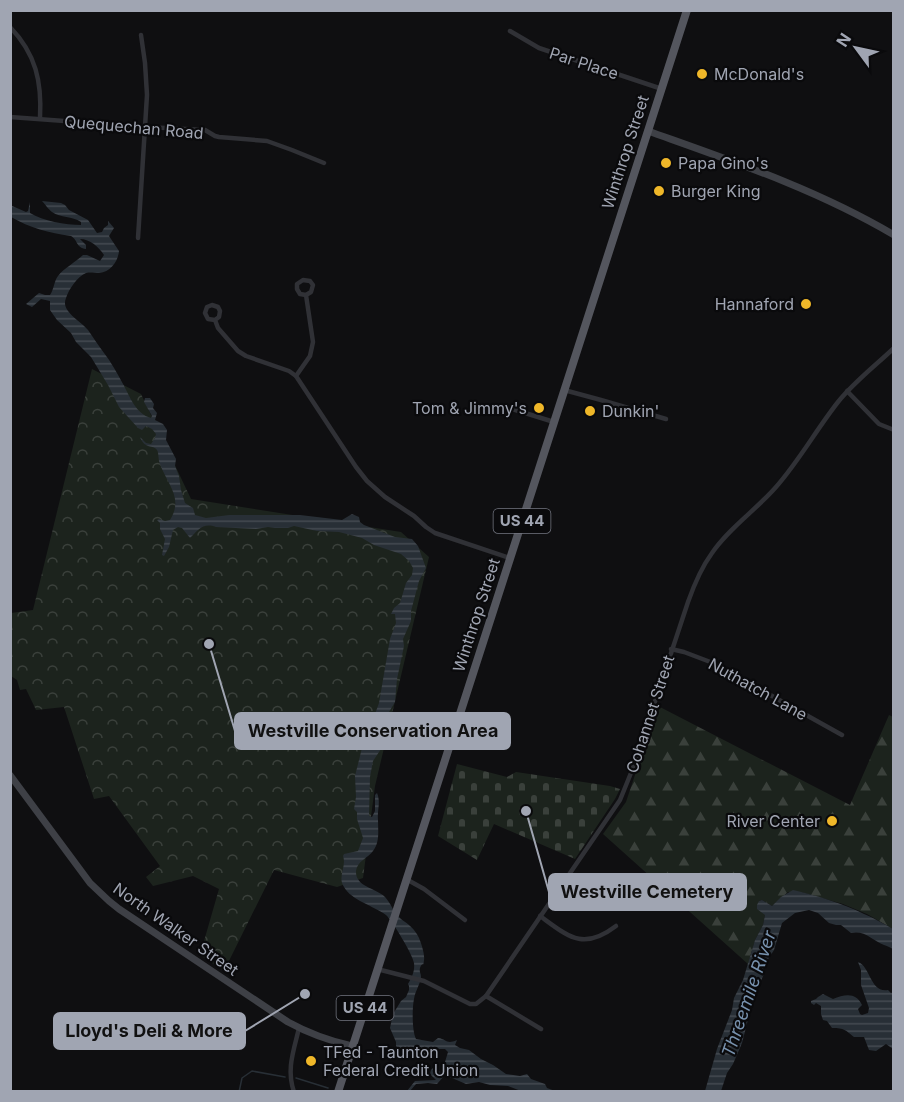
<svg xmlns="http://www.w3.org/2000/svg" width="904" height="1102" viewBox="0 0 904 1102" font-family="Inter,sans-serif">
<style>
.forest{fill:url(#forest-firs)}
.cemetery{fill:url(#cemetery-stones)}
.park{fill:url(#park-crowns)}
.water{fill:url(#water-rules)}
.lines{fill:none;stroke-linecap:round;stroke-linejoin:round}
.stream{stroke:#282f36;stroke-width:1.5}
.minor{stroke:#303136;stroke-width:4.5}
.secondary{stroke:#3e4046;stroke-width:7}
.trunk{stroke:#54565e;stroke-width:8}
.poi-dot{fill:#efb729;stroke:#0a0a0c;stroke-width:2}
.labels{text-anchor:middle;stroke-width:4.5;stroke-linejoin:round;paint-order:stroke}
.shield{fill:#0a0a0c;stroke:#737680;stroke-width:1.5}
.shield-label{font-size:15px;font-weight:bold;fill:#a0a5b2}
.street-label{font-size:16px;fill:#a0a5b2;stroke:#0a0a0c}
.poi-label{font-size:16px;fill:#a0a5b2;stroke:#0a0a0c;text-anchor:start}
.water-label{font-size:18px;font-style:italic;fill:#7791ad;stroke:#0a0a0c}
.leader{fill:none;stroke:#a0a5b2;stroke-width:2}
.callout-dot{fill:#a0a5b2;stroke:#0a0a0c;stroke-width:2}
.callout{fill:#a0a5b2;stroke:#a0a5b2;stroke-width:2}
.callout-label{font-size:18px;text-anchor:middle;font-weight:bold;fill:#111}
</style>
<defs>
<pattern id="forest-firs" width="22" height="20" patternUnits="userSpaceOnUse" patternTransform="scale(1.5)"><rect width="22" height="20" fill="#1c231d"/><path d="M5 1l3.5 6h-7zM16 11l3.5 6h-7z" fill="#3a403b"/></pattern>
<pattern id="cemetery-stones" width="16" height="16" patternUnits="userSpaceOnUse" patternTransform="scale(1.5)"><rect width="16" height="16" fill="#1c231d"/><path d="M2 7V4a2 2 0 0 1 4 0v3zM10 15v-3a2 2 0 0 1 4 0v3z" fill="#3a403b"/></pattern>
<pattern id="park-crowns" width="20" height="18" patternUnits="userSpaceOnUse" patternTransform="scale(1.5)"><rect width="20" height="18" fill="#1c231d"/><path d="M2 6a3 3 0 1 1 6 0M12 15a3 3 0 1 1 6 0" fill="none" stroke="#3a403b"/></pattern>
<pattern id="water-rules" width="6" height="5" patternUnits="userSpaceOnUse" patternTransform="scale(1.5)"><rect width="6" height="5" fill="#282f36"/><path d="M0 2.5h6" fill="none" stroke="#444a51"/></pattern>
</defs>
<rect width="100%" height="100%" fill="#0f0f11"/>
<path class="forest" d="M658 706 850 805 889 715 893 717V929L867 914 843 904 801 892H788L772 906 762 900 759 901 765 915 763 925 755 940 748 964 603 834 626 802Z"/>
<path class="cemetery" d="M457 764 507 777 516 772 610 786 620 789 615 799 575 859 494 824 477 860 438 836Z"/>
<path class="park" d="M92 369 141 394 191 499 401 532 429 557 375 786 363 878 337 887 274 870 224 971 200 955 219 889 193 876 153 886 146 877 160 866 109 796 94 799 64 707 36 710 26 689 20 690 17 680 11 676V613L33 610Z"/>
<g class="water">
<path d="M42 201 61 203 65 205 69 210 88 220 97 233 102 232 104 228 108 225V221L114 228 109 236 119 251C118 261 111 272 99 273 95 273 90 272 86 273 77 277 69 289 66 298 64 303 65 307 68 311 73 318 82 323 88 330 93 337 98 345 104 353 111 362 117 373 123 384 130 397 136 414 151 418L152 416 144 402 145 398H150L154 404 153 408 157 413 155 420 163 424 167 430 166 440 176 459 175 466 179 476 181 490 185 503 193 508 195 515 206 518 229 515H300L342 520 352 514 359 517 360 522 364 525 395 537 412 539 418 546 426 568 419 581 411 611V621L403 639 404 646 397 679 395 702 389 712 380 743 381 749 373 761 370 777 369 816 372 817 375 811V795L377 793C381 802 377 810 378 820 378 830 380 842 373 851 368 858 357 861 356 871 355 887 376 888 385 897 390 902 394 913 401 919 408 924 415 929 419 938 421 943 425 954 424 960 423 969 423 960 420 968 419 972 421 973 421 977 420 985 415 991 414 999 412 1008 412 1031 416 1039L433 1042 438 1038C447 1039 446 1045 457 1040L455 1045 460 1048 469 1050 481 1059 493 1065 506 1074 520 1076 527 1074 531 1079 545 1084 547 1088 555 1091H566H521L508 1086 490 1085 479 1082 466 1084 445 1075 437 1084 428 1083 416 1084 410 1091H407L415 1081 436 1080 430 1074 431 1070 434 1067 440 1072 448 1070 445 1062 448 1052 445 1049H434L429 1058 427 1059 421 1057 409 1059 400 1053 399 1049 396 1046V1042L390 1028 393 1014 401 1001 406 997 409 990V986L408 984C412 977 415 971 414 963 413 955 392 920 386 915 374 906 351 900 344 887 337 877 347 866 343 856L344 854 358 851 363 838 357 819V812L354 809 356 797 355 776 365 736 370 728 379 703 390 639 396 623 395 614H391L394 608 400 603 406 583 412 575 413 568 409 561 401 554 374 545 362 538 339 532 317 531 294 526 288 528H275L268 527 256 529 216 527C203 522 198 530 190 538L182 528 178 527 173 530 169 547 164 556 162 555 165 539 160 529V523L157 520 159 519 165 521 170 520C184 498 167 484 160 464 158 460 159 453 157 450 153 444 145 450 140 437L146 443 151 444 155 438 156 434 152 429 146 426 142 430 138 428 119 407 108 385 91 357 76 342 71 333 57 320 50 310V301L41 299 32 307 26 304 39 293 45 295H50C54 289 54 281 58 276 64 268 76 262 83 255H87L100 261 104 255C99 247 90 239 80 239L86 245V249C76 248 78 240 71 236 49 233 30 228 11 217L10 205 26 212 28 211 30 202V213C43 221 65 225 81 225V222C72 216 61 218 52 212 49 210 45 204 42 201Z"/>
<path d="M793 890C818 896 842 903 864 914 874 918 884 924 893 929V949C890 947 887 946 884 945 872 940 865 930 851 933L841 925H836L829 923 818 913 809 910 795 913 782 923 774 950 763 967 764 974 754 996 742 1043 733 1064 727 1073 721 1091H705L717 1049 732 1010 734 998 743 980 755 940 763 925 765 915 757 909V905L759 901 762 900 772 906 781 897Z"/>
<path d="M858 962C871 967 870 993 888 990L891 993 893 992V1049L886 1044 876 1051 869 1050 864 1037H854C845 1030 845 1028 832 1028L827 1021 823 1020 821 1014V1006L816 1003 814 1005 811 1003V1001L816 999 818 997 823 994 833 999C845 994 856 992 862 1005L858 1009 860 1014 862 1015 868 1013 869 1008 861 985V970Z"/>
</g>
<g class="lines">
<g class="stream">
<path d="M296 1078 328 1088"/>
<path d="M239 1092 242 1078 252 1071 285 1077"/>
</g>
<g class="minor">
<path d="M10 27C36 54 42 82 40 118"/>
<path d="M510 31 539 48 662 89"/>
<path d="M10 117 146 127 205 130 215 136 219 137 267 141 292 150 324 163"/>
<path d="M138 238 147 95 145 63 141 35"/>
<path d="M215 320 208 319 205 313 207 307 212 305 218 307 220 311 219 317 215 320 218 328 238 351 246 356 289 371 296 376 356 467 367 481 385 497 414 516 426 527 435 533 510 558"/>
<path d="M296 376 310 356 313 342 306 295 300 294 297 289V284L303 280 310 281 313 285 311 292 306 295"/>
<path d="M564 390 601 400 666 419"/>
<path d="M847 391 879 424 894 430"/>
<path d="M509 408 554 422"/>
<path d="M671 649 684 652 713 663 842 735"/>
<path d="M406 879 424 889 465 920"/>
<path d="M540 916C569 937 583 951 616 926"/>
<path d="M377 969 424 981 470 1004H476L486 996 620 800 633 768 688 602C694 585 701 568 712 553 729 528 756 510 776 487 799 461 816 430 838 402 854 382 875 366 894 348"/>
<path d="M486 996 541 1029"/>
<path d="M294 1092C286 1069 294 1050 299 1028"/>
</g>
<g class="secondary">
<path d="M648 131C732 161 816 189 894 235"/>
<path d="M10 775 90 883 109 901 119 909 288 1022C308 1033 330 1041 352 1046"/>
</g>
<path class="trunk" d="M338 1092 687 10"/>
</g>
<g class="poi-dot">
<circle cx="702" cy="74" r="6"/>
<circle cx="666" cy="163" r="6"/>
<circle cx="659" cy="191" r="6"/>
<circle cx="806" cy="304" r="6"/>
<circle cx="539" cy="408" r="6"/>
<circle cx="590" cy="411" r="6"/>
<circle cx="832" cy="821" r="6"/>
<circle cx="311" cy="1061" r="6"/>
</g>
<g class="labels">
<g class="shield">
<rect x="493.5" y="509" width="57" height="24" rx="4.5"/>
<rect x="336.5" y="996" width="57" height="24" rx="4.5"/>
</g>
<g class="shield-label">
<text x="522" y="526">US 44</text>
<text x="365" y="1013">US 44</text>
</g>
<g class="street-label">
<text transform="translate(584 63) rotate(18)" y="6">Par Place</text>
<text transform="translate(134 127) rotate(5)" y="6">Quequechan Road</text>
<text transform="translate(625 152) rotate(-72)" y="6">Winthrop Street</text>
<text transform="translate(476 615) rotate(-72)" y="6">Winthrop Street</text>
<text transform="translate(758 689) rotate(29)" y="6">Nuthatch Lane</text>
<text transform="translate(650 714) rotate(-72)" y="6">Cohannet Street</text>
<text transform="translate(176 929) rotate(35)" y="6">North Walker Street</text>
</g>
<g class="poi-label">
<text x="714" y="80">McDonald's</text>
<text x="678" y="169">Papa Gino's</text>
<text x="671" y="197">Burger King</text>
<text x="794" y="310" text-anchor="end">Hannaford</text>
<text x="527" y="414" text-anchor="end">Tom &amp; Jimmy's</text>
<text x="602" y="417">Dunkin'</text>
<text x="820" y="827" text-anchor="end">River Center</text>
<text x="323" y="1058">TFed - Taunton<tspan x="323" dy="18">Federal Credit Union</tspan></text>
</g>
<g class="water-label">
<text transform="translate(749 994) rotate(-71)" y="6">Threemile River</text>
</g>
</g>
<path class="leader" d="M209 644L235 731M526 811L549 892M305 994L245 1031"/>
<g class="callout-dot">
<circle cx="209" cy="644" r="6"/>
<circle cx="526" cy="811" r="6"/>
<circle cx="305" cy="994" r="6"/>
</g>
<g class="callout">
<rect x="235" y="713" width="275" height="36" rx="6"/>
<rect x="549" y="874" width="197" height="36" rx="6"/>
<rect x="54" y="1013" width="191" height="36" rx="6"/>
</g>
<g class="callout-label">
<text x="373" y="737">Westville Conservation Area</text>
<text x="647" y="898">Westville Cemetery</text>
<text x="149" y="1037">Lloyd's Deli &amp; More</text>
</g>
<rect width="904" height="1102" fill="none" stroke="#a0a5b2" stroke-width="24"/>
<g transform="translate(856 48) rotate(303)" stroke="#0a0a0c" stroke-width="4.5" paint-order="stroke">
<path d="M0-4.5L10 22L0 15L-10 22Z" fill="#a0a5b2"/>
<text y="-9" font-size="16" font-weight="bold" text-anchor="middle" fill="#a0a5b2">N</text>
</g>
</svg>
